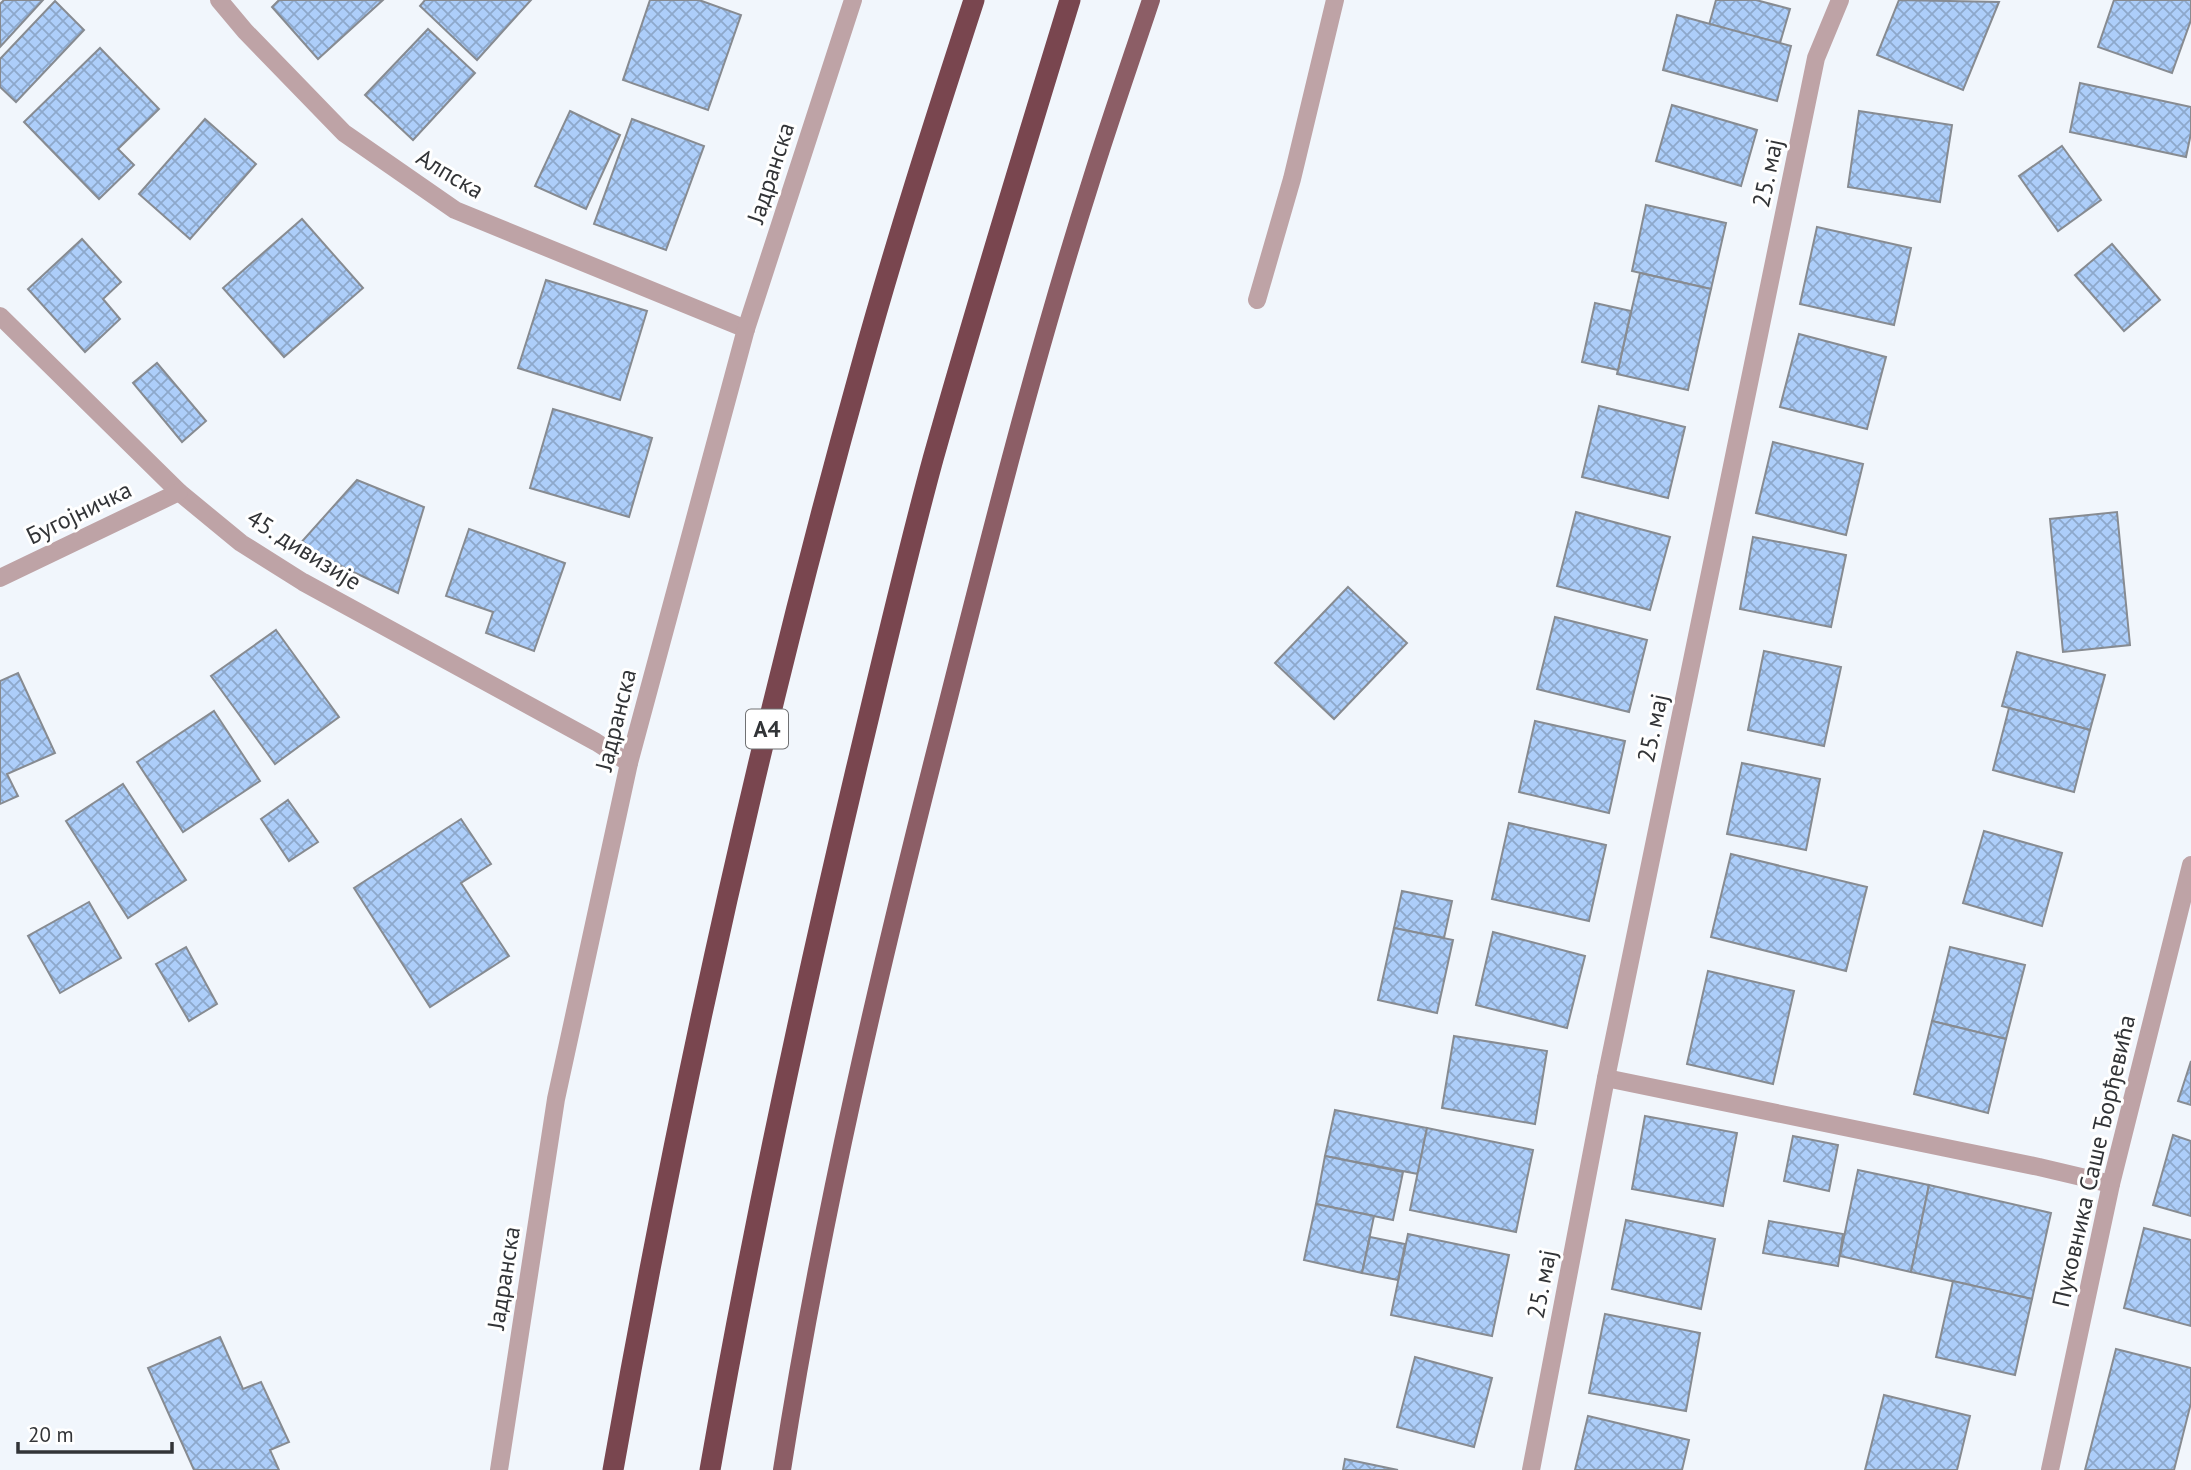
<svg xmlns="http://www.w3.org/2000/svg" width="2191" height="1470" viewBox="0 0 2191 1470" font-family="'PT Sans',sans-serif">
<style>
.building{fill:url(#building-cross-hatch);stroke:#878b91;stroke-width:2}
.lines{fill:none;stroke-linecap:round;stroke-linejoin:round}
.minor{stroke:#bea3a6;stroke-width:18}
.major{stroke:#8c5e66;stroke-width:18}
.highway{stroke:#79464f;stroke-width:21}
.labels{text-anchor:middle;stroke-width:6;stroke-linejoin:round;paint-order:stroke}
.shield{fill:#fff;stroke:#707173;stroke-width:2}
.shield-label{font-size:23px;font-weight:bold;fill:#323437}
.street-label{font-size:24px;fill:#323437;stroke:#fff}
</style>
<defs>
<pattern id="building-cross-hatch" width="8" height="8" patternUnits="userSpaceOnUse" patternTransform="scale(1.75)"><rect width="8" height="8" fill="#adcefa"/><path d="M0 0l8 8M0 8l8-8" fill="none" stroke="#8da8cb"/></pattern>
</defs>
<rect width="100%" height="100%" fill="#f1f6fc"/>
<g class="building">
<path d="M4 0H43L0 47V4Z"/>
<path d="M279 0H383L318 59 272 7Z"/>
<path d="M425 0H531L477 60 420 6Z"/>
<path d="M650 0H699L741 15 708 110 623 80Z"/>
<path d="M1716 0H1756L1790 9 1780 43 1709 25Z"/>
<path d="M1899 0 1999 2 1963 90 1877 55Z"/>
<path d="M2114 0H2191V20L2172 73 2098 47Z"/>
<path d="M55 1 84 30 16 102 0 87V59Z"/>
<path d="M1677 15 1791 46 1777 101 1663 70Z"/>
<path d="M428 29 475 73 413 140 365 95Z"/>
<path d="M100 48 159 109 118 149 134 165 99 199 24 122Z"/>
<path d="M2080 83 2191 107V133L2186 157 2070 132Z"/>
<path d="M1672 105 1757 130 1741 186 1656 161Z"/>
<path d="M570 111 620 135 586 209 535 186Z"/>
<path d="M1859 111 1952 125 1940 202 1848 187Z"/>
<path d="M205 119 256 164 190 239 139 194Z"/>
<path d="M632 119 704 146 666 250 594 224Z"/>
<path d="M2062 146 2101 200 2058 231 2019 176Z"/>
<path d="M1646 205 1726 223 1711 289 1632 271Z"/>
<path d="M302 219 363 288 284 357 223 288Z"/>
<path d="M1817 227 1911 248 1894 325 1800 304Z"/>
<path d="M82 239 121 282 103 299 120 319 85 352 28 289Z"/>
<path d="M2112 244 2160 300 2124 331 2075 275Z"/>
<path d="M1640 273 1711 289 1688 390 1617 374Z"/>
<path d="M546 280 647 311 620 400 518 368Z"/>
<path d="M1595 303 1631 311 1618 370 1582 362Z"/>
<path d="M1799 334 1886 357 1867 429 1780 407Z"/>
<path d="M157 363 206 421 182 442 133 383Z"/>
<path d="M1599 406 1685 427 1668 498 1582 477Z"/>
<path d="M553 409 652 438 629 517 530 488Z"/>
<path d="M1773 442 1863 464 1846 535 1756 513Z"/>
<path d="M357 480 424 507 398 593 298 546Z"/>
<path d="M1576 512 1670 537 1650 610 1557 586Z"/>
<path d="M2117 512 2130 645 2063 652 2050 519Z"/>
<path d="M469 529 565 563 534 651 486 633 493 612 446 596Z"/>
<path d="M1753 537 1846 555 1831 627 1740 609Z"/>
<path d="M1348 587 1407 643 1334 719 1275 663Z"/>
<path d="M1555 617 1647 640 1629 712 1537 689Z"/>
<path d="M276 630 339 717 275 764 211 676Z"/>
<path d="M1764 651 1841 667 1824 746 1748 730Z"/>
<path d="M2017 652 2105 675 2090 730 2002 706Z"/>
<path d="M18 673 55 753 7 774 18 796 0 804V681Z"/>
<path d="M2009 708 2090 730 2074 792 1993 770Z"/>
<path d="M214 711 260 781 183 832 137 762Z"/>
<path d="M1535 721 1625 741 1609 813 1519 792Z"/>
<path d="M1742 763 1820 779 1806 850 1727 834Z"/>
<path d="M123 784 186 880 128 918 66 821Z"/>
<path d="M288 800 318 842 289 861 261 819Z"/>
<path d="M461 819 491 864 461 883 509 956 430 1007 354 888Z"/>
<path d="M1509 823 1606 845 1589 921 1492 899Z"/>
<path d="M1984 831 2062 853 2042 926 1963 903Z"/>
<path d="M1731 854 1867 887 1846 971 1711 937Z"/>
<path d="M1402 891 1452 901 1444 938 1394 928Z"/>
<path d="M89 902 121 958 60 993 28 936Z"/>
<path d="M1394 928 1453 940 1437 1013 1378 1000Z"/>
<path d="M1493 932 1585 956 1567 1028 1476 1005Z"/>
<path d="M186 947 217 1004 189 1021 156 964Z"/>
<path d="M1950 947 2025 965 2006 1039 1932 1021Z"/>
<path d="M1708 971 1794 991 1773 1084 1687 1064Z"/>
<path d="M1932 1021 2006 1039 1988 1113 1914 1094Z"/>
<path d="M1454 1036 1547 1051 1535 1124 1442 1108Z"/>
<path d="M2191 1061V1105L2178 1101Z"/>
<path d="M1335 1110 1427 1128 1418 1174 1325 1156Z"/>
<path d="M1645 1116 1737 1133 1723 1206 1632 1189Z"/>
<path d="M1427 1128 1533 1150 1516 1232 1410 1210Z"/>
<path d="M2173 1135 2191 1141V1216L2153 1205Z"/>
<path d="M1793 1136 1838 1145 1829 1191 1784 1181Z"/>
<path d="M1325 1156 1403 1172 1393 1220 1316 1204Z"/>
<path d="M1858 1170 1929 1185 1911 1272 1840 1256Z"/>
<path d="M1929 1185 2051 1213 2032 1299 1911 1272Z"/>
<path d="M1316 1204 1374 1216 1362 1273 1304 1260Z"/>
<path d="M1626 1220 1715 1239 1701 1309 1612 1289Z"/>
<path d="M1769 1221 1843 1234 1838 1266 1763 1253Z"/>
<path d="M2144 1228 2191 1240V1326L2124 1308Z"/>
<path d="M1408 1234 1509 1255 1492 1336 1391 1315Z"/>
<path d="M1370 1237 1405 1244 1398 1280 1362 1273Z"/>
<path d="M1953 1281 2032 1299 2015 1375 1936 1357Z"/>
<path d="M1605 1314 1700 1333 1686 1411 1589 1393Z"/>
<path d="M220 1337 243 1389 261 1382 289 1442 270 1450 279 1470H194L148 1368Z"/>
<path d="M2116 1349 2191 1368V1403L2174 1470H2085Z"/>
<path d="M1415 1357 1492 1378 1474 1447 1397 1427Z"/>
<path d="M1884 1395 1970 1416 1957 1470H1865Z"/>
<path d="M1588 1416 1689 1440 1682 1470H1575Z"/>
<path d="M1345 1459 1398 1470H1343Z"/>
</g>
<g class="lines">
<g class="minor">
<path d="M219 0 245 31 344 133 455 210 746 329"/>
<path d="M1257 300 1292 179 1335 0"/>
<path d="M0 316 179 492 241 543 303 582 596 742 629 763"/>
<path d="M0 578 179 492"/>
<path d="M1606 1078 2039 1167 2111 1184"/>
<path d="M499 1470 556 1099 629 763 746 329 853 0"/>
<path d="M1531 1470 1606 1078 1816 58 1840 0"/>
<path d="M2050 1470 2111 1184 2191 865"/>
</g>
<path class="major" d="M782 1470C821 1219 879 971 942 725 988 543 1034 360 1091 181 1110 120 1131 60 1151 0"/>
<g class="highway">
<path d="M613 1470C678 1100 759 733 860 371 894 247 934 123 974 0"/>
<path d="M710 1470C751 1235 801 1002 856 770 881 666 905 562 933 459 976 306 1023 153 1070 0"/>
</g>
</g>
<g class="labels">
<rect class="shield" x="746" y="709.5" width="42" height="39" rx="5"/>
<g class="shield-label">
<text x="767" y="737">A4</text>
</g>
<g class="street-label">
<text transform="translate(771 173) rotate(-72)" y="8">Јадранска</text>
<text transform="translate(1768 173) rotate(-78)" y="8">25. мај</text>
<text transform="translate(450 174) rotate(31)" y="8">Алпска</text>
<text transform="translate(79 513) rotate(-26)" y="8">Бугојничка</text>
<text transform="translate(304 550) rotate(32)" y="8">45. дивизије</text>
<text transform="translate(616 720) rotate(-76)" y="8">Јадранска</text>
<text transform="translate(1653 728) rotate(-78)" y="8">25. мај</text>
<text transform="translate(2094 1161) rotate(-77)" y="8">Пуковника Саше Ђорђевића</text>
<text transform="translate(504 1278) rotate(-81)" y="8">Јадранска</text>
<text transform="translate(1542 1284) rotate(-79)" y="8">25. мај</text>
</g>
</g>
<path d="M18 1442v10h154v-10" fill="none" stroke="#323437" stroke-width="3.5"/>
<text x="28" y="1442" font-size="21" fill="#323437" stroke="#ffffff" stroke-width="5" paint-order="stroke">20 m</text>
</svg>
